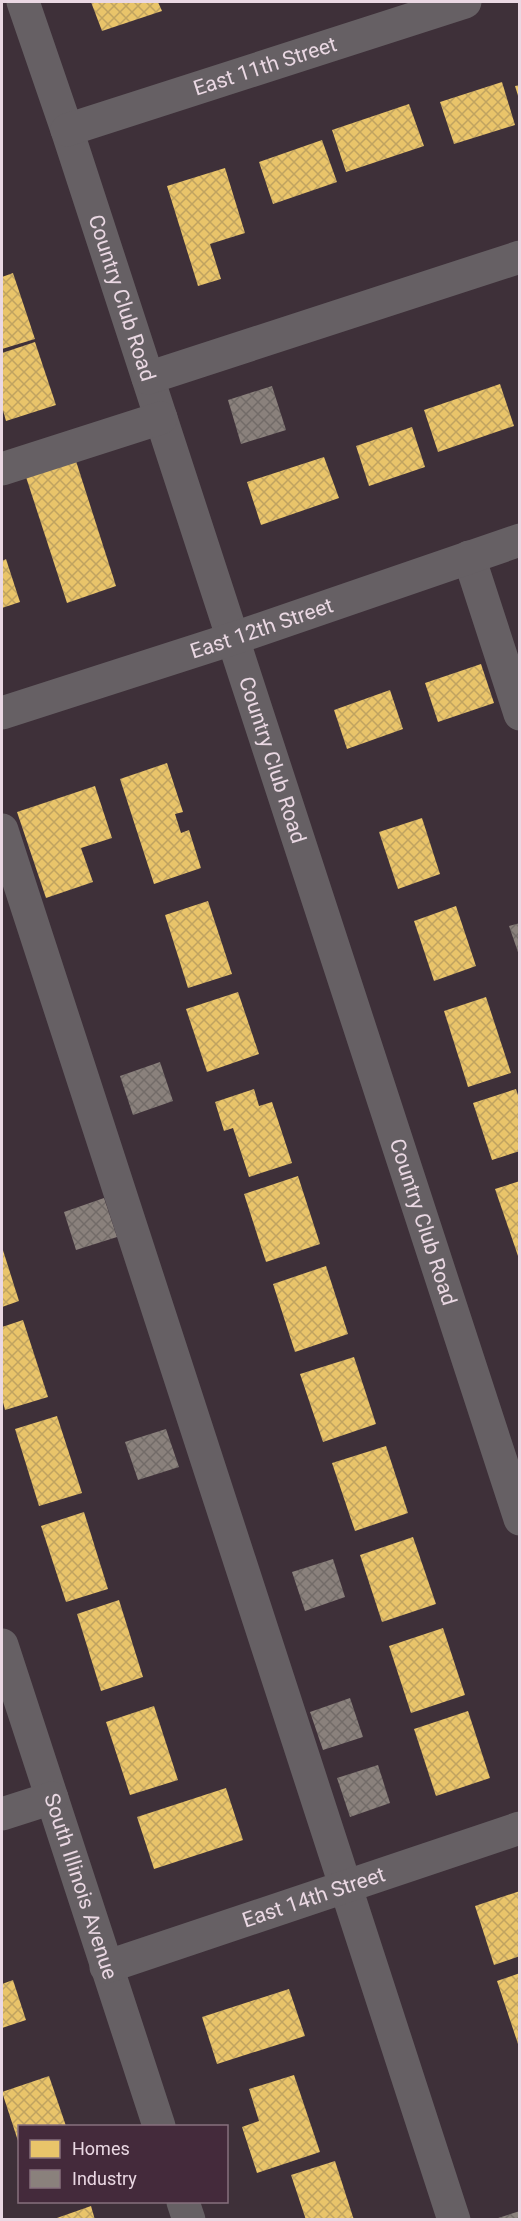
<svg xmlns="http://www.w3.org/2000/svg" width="521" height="2221" viewBox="0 0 521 2221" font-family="Roboto,sans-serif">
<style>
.homes{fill:url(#homes-cross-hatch)}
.industry{fill:url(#industry-cross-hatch)}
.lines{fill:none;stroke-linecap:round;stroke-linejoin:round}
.minor{stroke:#666064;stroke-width:33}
.labels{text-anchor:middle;stroke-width:6;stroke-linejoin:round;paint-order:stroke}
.street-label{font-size:21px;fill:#ead8e3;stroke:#442a3b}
</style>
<defs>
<pattern id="homes-cross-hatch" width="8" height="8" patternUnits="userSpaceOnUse" patternTransform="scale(1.5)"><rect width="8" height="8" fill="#e9c46a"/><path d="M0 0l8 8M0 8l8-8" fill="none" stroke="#c0a360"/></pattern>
<pattern id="industry-cross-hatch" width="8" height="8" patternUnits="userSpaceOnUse" patternTransform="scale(1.5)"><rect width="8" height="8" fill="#8a817c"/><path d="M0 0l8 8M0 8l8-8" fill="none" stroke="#726b68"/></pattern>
</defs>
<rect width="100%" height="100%" fill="#3e3039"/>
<g class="homes">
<path d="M91 2H158L162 11 102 31Z"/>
<path d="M502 82 515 125 454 144 440 102Z"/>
<path d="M520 85V99H519L515 86Z"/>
<path d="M409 104 424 146 346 172 332 130Z"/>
<path d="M322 140 337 182 273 204 259 162Z"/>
<path d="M225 168 245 233 210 244 221 279 198 286 167 186Z"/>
<path d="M13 273 35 339 2 349V277Z"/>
<path d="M35 342 56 405 6 421 2 407V353Z"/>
<path d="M500 384 514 426 438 452 424 410Z"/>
<path d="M412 427 425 467 369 486 356 446Z"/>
<path d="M324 457 339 498 261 525 247 482Z"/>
<path d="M76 461 116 586 67 603 26 477Z"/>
<path d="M6 559 20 602 2 608V561Z"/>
<path d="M481 664 494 703 438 722 425 683Z"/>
<path d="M390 690 403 729 347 749 334 710Z"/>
<path d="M167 763 183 812 175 814 181 833 189 830 201 868 154 884 120 779Z"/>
<path d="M95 786 112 838 81 848 93 882 46 898 17 812Z"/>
<path d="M422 818 440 874 398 889 379 832Z"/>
<path d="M208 901 232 974 188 988 165 915Z"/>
<path d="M456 906 476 966 434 981 414 921Z"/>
<path d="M238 992 259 1054 207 1072 186 1009Z"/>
<path d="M486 997 511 1073 468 1087 444 1011Z"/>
<path d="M254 1089 259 1106 272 1102 292 1163 249 1177 233 1128 224 1131 215 1102Z"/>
<path d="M516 1089 520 1101V1151L492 1160 473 1103Z"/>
<path d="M298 1176 320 1244 266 1262 244 1194Z"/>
<path d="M520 1181V1256H518L495 1189Z"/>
<path d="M2 1247 19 1301 2 1307Z"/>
<path d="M326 1266 348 1334 295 1352 273 1284Z"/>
<path d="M23 1320 48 1397 5 1410 2 1398V1327Z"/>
<path d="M354 1357 376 1424 323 1442 300 1374Z"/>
<path d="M57 1416 82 1493 39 1506 15 1429Z"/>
<path d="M386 1446 408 1513 355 1531 332 1463Z"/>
<path d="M84 1512 108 1589 66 1602 41 1526Z"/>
<path d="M413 1537 436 1604 382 1622 360 1555Z"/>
<path d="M119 1600 143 1677 101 1691 77 1614Z"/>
<path d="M443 1628 465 1695 411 1713 389 1646Z"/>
<path d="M154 1706 178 1780 130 1795 106 1722Z"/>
<path d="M468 1711 490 1778 436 1796 414 1729Z"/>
<path d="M226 1788 243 1840 154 1869 137 1817Z"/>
<path d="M520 1891V1956L494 1965 475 1906Z"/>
<path d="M520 1973V2047H519L497 1981Z"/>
<path d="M13 1980 26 2020 2 2028V1984Z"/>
<path d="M289 1989 305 2036 217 2064 202 2017Z"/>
<path d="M294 2075 320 2152 257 2173 242 2127 259 2121 249 2089Z"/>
<path d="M49 2076 66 2126H20L19 2144 2 2092Z"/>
<path d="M335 2161 354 2220H306L291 2175Z"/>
<path d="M91 2206 95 2220H54V2219Z"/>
</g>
<g class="industry">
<path d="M272 386 286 430 241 444 228 400Z"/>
<path d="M520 923V955H519L509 926Z"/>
<path d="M160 1062 173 1101 133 1115 120 1076Z"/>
<path d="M104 1198 117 1237 76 1250 64 1212Z"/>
<path d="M166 1429 179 1467 138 1480 125 1442Z"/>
<path d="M333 1559 345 1597 305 1611 292 1572Z"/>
<path d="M350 1698 363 1737 323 1750 310 1712Z"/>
<path d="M378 1765 390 1803 350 1817 337 1778Z"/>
<path d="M520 2211V2220H495V2219Z"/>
</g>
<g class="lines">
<g class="minor">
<path id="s1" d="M23 2 67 130 520 1519"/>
<path id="s2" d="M67 130 465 2"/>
<path d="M148 378 520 257"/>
<path d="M2 469 161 418"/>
<path d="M469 557 520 714"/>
<path id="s3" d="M2 713 232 639 520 540"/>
<path d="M2 830 454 2220"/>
<path id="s4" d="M2 1645 159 2126"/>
<path d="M2 1814 52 1798"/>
<path id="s5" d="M106 1967 520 1828"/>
<path d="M183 2202 189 2220"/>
</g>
</g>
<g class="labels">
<g class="street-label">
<text dy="7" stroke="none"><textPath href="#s2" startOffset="208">East 11th Street</textPath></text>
<text dy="7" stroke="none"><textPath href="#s1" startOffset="312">Country Club Road</textPath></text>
<text dy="7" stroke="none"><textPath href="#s3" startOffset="273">East 12th Street</textPath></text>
<text dy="7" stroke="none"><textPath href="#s1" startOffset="798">Country Club Road</textPath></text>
<text dy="7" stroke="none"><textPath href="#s1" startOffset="1284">Country Club Road</textPath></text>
<text dy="7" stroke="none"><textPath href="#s4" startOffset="254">South Illinois Avenue</textPath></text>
<text dy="7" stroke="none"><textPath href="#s5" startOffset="219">East 14th Street</textPath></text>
</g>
</g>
<rect width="521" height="2221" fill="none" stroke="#ead8e3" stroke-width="6"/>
<rect x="18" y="2125" width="210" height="78" fill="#442a3b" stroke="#86707e" stroke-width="1.5"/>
<rect x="30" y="2140" width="30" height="18" fill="#e9c46a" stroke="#86707e" stroke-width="1.5"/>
<text x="72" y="2155" font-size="18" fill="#ead8e3">Homes</text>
<rect x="30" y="2170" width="30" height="18" fill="#8a817c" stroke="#86707e" stroke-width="1.5"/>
<text x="72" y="2185" font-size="18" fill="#ead8e3">Industry</text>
</svg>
